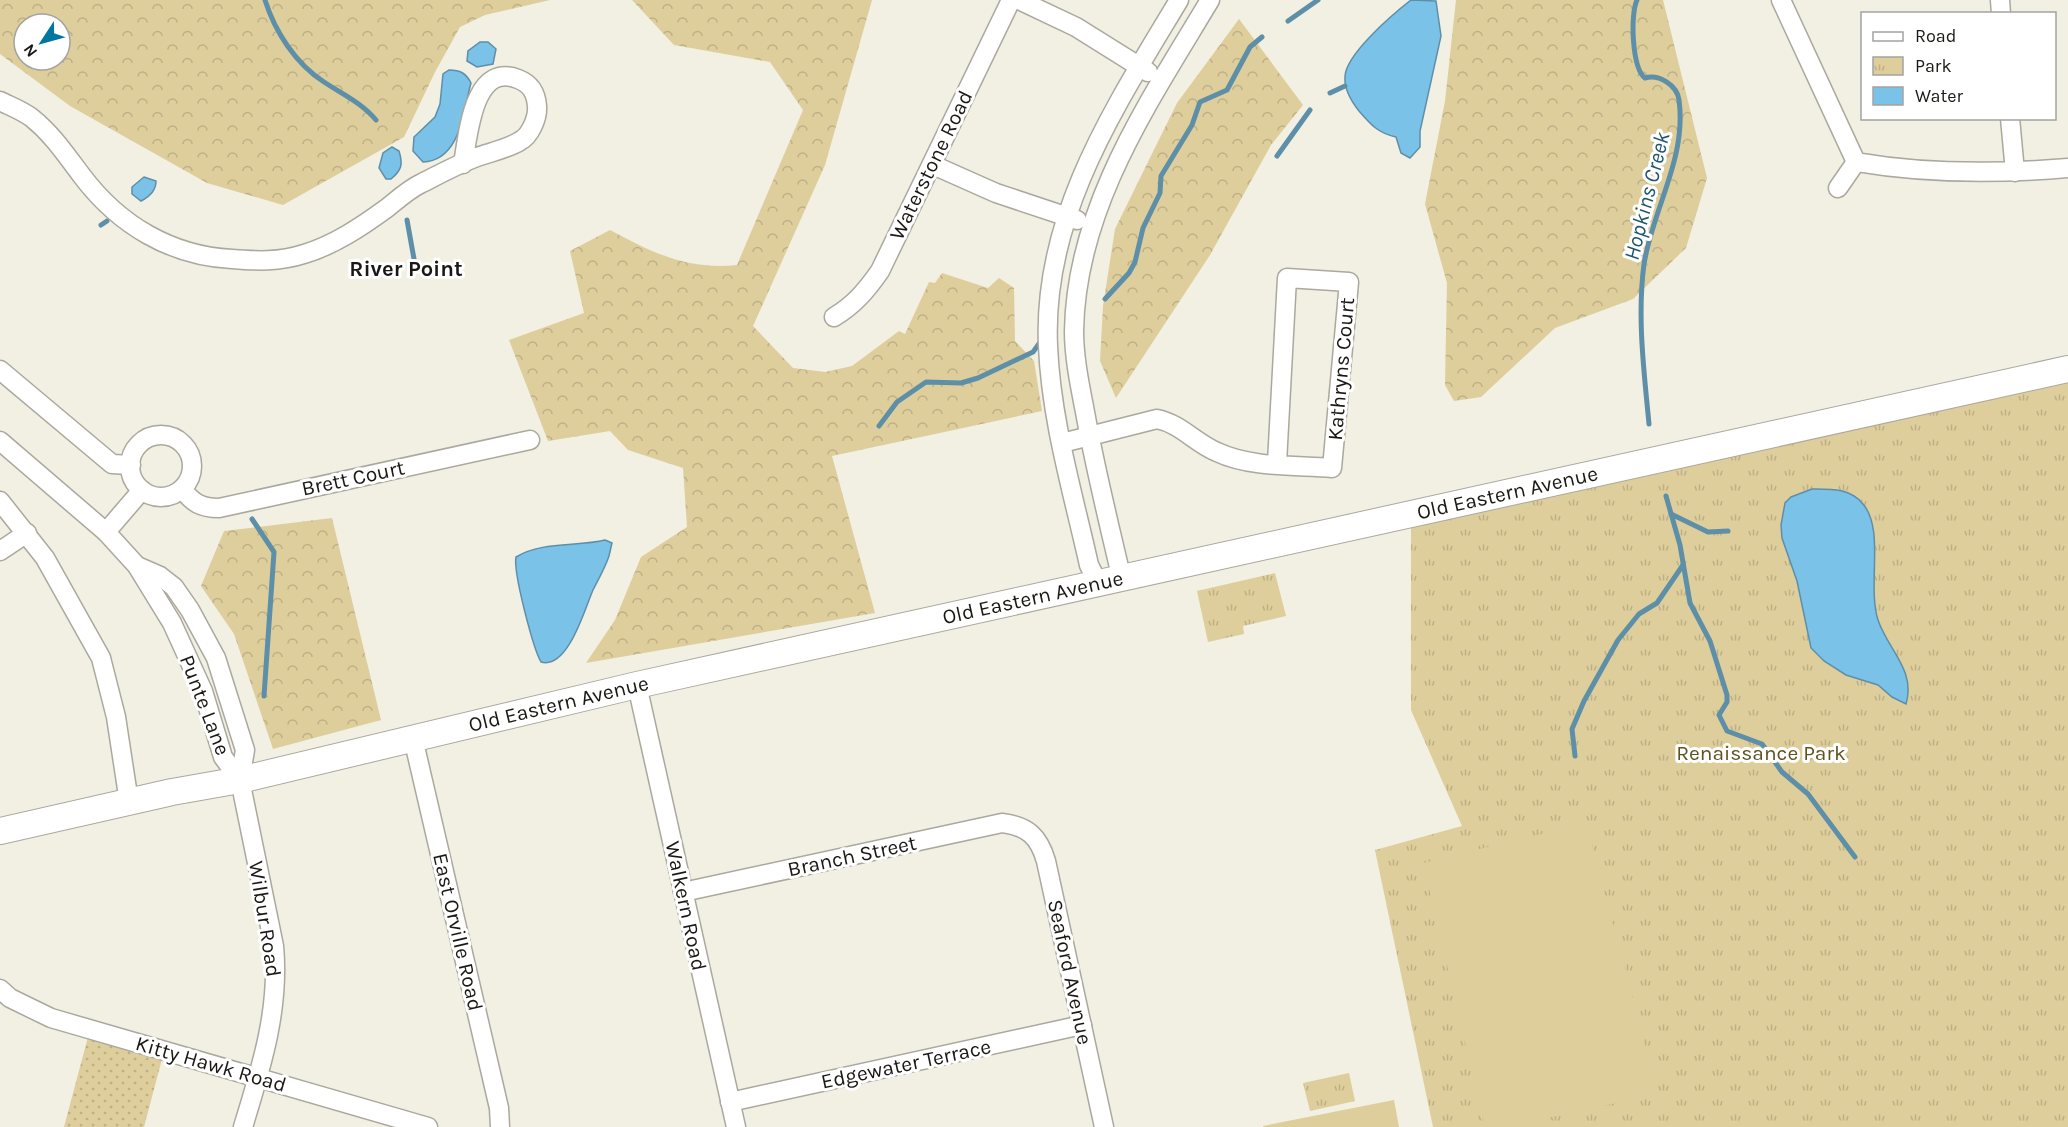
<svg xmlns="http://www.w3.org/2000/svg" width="2068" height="1127" viewBox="0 0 2068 1127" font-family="Karla,sans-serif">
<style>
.grass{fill:url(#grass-dots)}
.forest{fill:url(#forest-crowns);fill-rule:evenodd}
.park{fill:url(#park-tufts)}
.pitch{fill:#dece9c}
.water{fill:#7bc2e8;stroke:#5e8fa8;stroke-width:1.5}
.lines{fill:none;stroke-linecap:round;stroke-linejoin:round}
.stream{stroke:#5e8fa8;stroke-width:5}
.street-casing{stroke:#aba89d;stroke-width:21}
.secondary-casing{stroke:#aba89d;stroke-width:28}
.street{stroke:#fff;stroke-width:18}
.secondary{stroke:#fff;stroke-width:26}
.labels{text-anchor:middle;stroke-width:6;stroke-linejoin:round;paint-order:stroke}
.street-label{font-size:21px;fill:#191814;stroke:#fff}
.park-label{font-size:21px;fill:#60511e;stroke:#fff}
.water-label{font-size:22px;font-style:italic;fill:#1e566f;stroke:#fff}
.neighbourhood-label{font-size:22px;font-weight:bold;fill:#191814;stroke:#fff}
</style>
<defs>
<pattern id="grass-dots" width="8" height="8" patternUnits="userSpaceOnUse" patternTransform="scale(1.5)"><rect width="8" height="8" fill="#dece9c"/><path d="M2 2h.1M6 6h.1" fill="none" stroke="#beb086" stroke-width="1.8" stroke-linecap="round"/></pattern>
<pattern id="forest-crowns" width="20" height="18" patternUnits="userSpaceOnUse" patternTransform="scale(1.5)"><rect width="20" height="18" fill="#dece9c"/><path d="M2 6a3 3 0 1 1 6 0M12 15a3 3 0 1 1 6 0" fill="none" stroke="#beb086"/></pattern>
<pattern id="park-tufts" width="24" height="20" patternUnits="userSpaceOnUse" patternTransform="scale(1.5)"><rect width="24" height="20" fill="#dece9c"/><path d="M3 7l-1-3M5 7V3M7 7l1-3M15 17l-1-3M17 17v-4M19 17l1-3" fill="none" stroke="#beb086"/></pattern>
</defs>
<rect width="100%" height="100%" fill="#f2efe3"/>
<path class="grass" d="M88 1037 162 1059 144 1127H64Z"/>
<g class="forest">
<path d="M0 0H550L485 15 460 27 435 72 404 137 283 205 207 183 70 106 0 54ZM24 24H60V60H24Z"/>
<path d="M632 0H872L825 165 753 326 793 368 825 372 852 366 899 331 905 334 929 282 935 283 942 273 988 288 999 278 1014 288 1015 341 1034 361 1042 411 832 456 875 613 586 663 615 620 641 557 687 527 683 468 628 450 610 431 548 441 509 340 584 313 570 251 610 230C653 253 687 270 737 265L803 110 770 62 674 45Z"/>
<path d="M1456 0H1663L1707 178 1686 248 1633 299 1555 328 1481 397 1454 401 1445 385 1447 283 1425 204 1445 101Z"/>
<path d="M1239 19 1303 105 1271 145 1210 255 1116 398 1100 361 1103 306 1115 229 1177 103Z"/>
<path d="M332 518 381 720 273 749 234 634 201 586 224 531Z"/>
</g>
<g class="park">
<path d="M2068 369V1127H1433L1375 850 1462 826 1411 710V516Z"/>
<path d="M1275 573 1286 616 1243 626 1244 634 1208 642 1197 591Z"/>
<path d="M1349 1073 1355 1101 1310 1111 1303 1083Z"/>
</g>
<g class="pitch">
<path d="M1586 823 1658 1094 1506 1127H1485L1423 863Z"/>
<path d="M1394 1100 1399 1127H1263V1126Z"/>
</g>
<g class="water">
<path d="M1411 0 1436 1 1441 36 1420 131V147L1410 158 1401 153 1396 137C1378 133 1371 125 1359 111 1352 102 1344 89 1345 77 1345 55 1393 14 1411 0Z"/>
<path d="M480 42H488L496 49 493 64 477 67 467 61 468 51Z"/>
<path d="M449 70C460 70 466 73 471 83 463 111 461 160 423 162L413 151 414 137 435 117 440 104 443 74Z"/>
<path d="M392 147 399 151C403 164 402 170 391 179H386L379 168 383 153Z"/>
<path d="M144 177 156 181C156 191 149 197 141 201L132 194V187Z"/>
<path d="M1812 489C1831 489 1850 488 1863 504 1885 530 1867 585 1878 620 1888 650 1916 670 1906 704L1892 697 1878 685 1846 675 1824 661 1811 648 1797 581 1782 538 1781 525 1785 503 1791 497Z"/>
<path d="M605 540 612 543 609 556C605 568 599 578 593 590 585 608 568 670 541 662 533 648 513 572 516 557 542 541 577 547 605 540Z"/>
</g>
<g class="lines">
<g class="stream">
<path d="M265 0C275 32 296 64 324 82 342 94 362 103 376 120"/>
<path d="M1637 0C1630 15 1632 68 1645 78 1659 74 1677 85 1679 100 1687 158 1653 208 1644 264 1637 317 1644 371 1649 424"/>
<path d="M1288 21 1318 0"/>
<path d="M1330 93 1345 86"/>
<path d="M1277 156 1310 110"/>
<path d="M407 220 416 270"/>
<path d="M101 225 107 221"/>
<path d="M1105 299 1129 273 1135 262 1143 228 1160 193 1161 176 1192 125 1200 102 1227 90 1250 47 1262 37"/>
<path d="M879 426 897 402 926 382 961 383 978 378 1033 352 1041 341"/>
<path d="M1666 496 1680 545 1690 603 1710 641 1727 695V702L1719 715 1727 731 1762 744 1782 772 1808 794 1855 857"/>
<path d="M1671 514 1708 532 1728 531"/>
<path d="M252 519 274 552 264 696"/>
<path d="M1575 756 1572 729 1584 701 1618 640 1639 614 1657 603 1683 565"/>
</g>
<g class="street-casing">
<g id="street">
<path d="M1019 0 1076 27 1148 72"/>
<path d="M1781 0 1856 162C1926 174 1997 174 2068 168"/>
<path d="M2000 0 2001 14"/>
<path d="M0 101C10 106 23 111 32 118 53 135 66 155 82 176 119 225 171 256 232 259 257 261 279 262 304 254 334 245 361 227 387 208 397 200 408 190 420 184 438 175 458 164 477 157 491 152 507 149 520 141 530 136 538 118 537 106 536 93 531 84 518 79 473 61 468 136 463 164"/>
<path d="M2010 118 2015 172"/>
<path d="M933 165 996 193 1077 220"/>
<path d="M1838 188 1856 162"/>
<path d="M834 317C854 305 866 291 880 271L1011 0"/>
<path d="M0 370 112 464 131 465"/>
<circle cx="161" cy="466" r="31"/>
<path d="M0 441 106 532 137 566 172 623 203 691 223 757 240 780"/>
<path d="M1062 443 1157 419C1181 424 1195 443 1217 452 1251 468 1296 465 1332 468L1349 282 1287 278 1277 463"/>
<path d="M182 489C193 503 201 508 219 508L530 440"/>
<path d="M0 501 45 558 101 658 116 717 129 802"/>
<path d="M106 532 142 490"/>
<path d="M0 551 27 533"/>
<path d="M137 566 160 576 174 587 190 610 216 658 245 750 240 780 274 946C280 1009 261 1068 243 1127"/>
<path d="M1122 580C1109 524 1095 468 1085 412 1080 386 1074 358 1074 331 1076 207 1149 102 1210 0"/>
<path d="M1099 585 1089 565C1073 493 1051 420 1048 346 1042 216 1115 107 1179 0"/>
<path d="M637 685 736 1127"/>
<path d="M413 738 499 1108 500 1127"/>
<path d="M683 892 1002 823C1028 826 1039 837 1046 861L1104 1127"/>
<path d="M0 989 10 998 51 1018 428 1127"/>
<path d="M730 1102 1082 1025"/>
</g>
</g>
<g class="secondary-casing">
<g id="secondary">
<path id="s1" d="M0 831 172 792 240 780 637 685 2068 369"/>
</g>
</g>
<use href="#street" class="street"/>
<use href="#secondary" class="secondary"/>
</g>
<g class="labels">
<g class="street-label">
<text transform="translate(931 165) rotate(-64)" y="7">Waterstone Road</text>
<text transform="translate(1341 369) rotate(-85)" y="7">Kathryns Court</text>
<text transform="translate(353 478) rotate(-12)" y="7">Brett Court</text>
<text dy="7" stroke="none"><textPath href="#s1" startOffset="1545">Old Eastern Avenue</textPath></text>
<text dy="7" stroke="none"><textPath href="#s1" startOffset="1059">Old Eastern Avenue</textPath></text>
<text dy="7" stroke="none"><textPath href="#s1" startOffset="573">Old Eastern Avenue</textPath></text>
<text transform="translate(205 705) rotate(69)" y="7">Punte Lane</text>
<text transform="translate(852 856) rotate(-12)" y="7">Branch Street</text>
<text transform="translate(686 906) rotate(78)" y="7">Walkern Road</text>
<text transform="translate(265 919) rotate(81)" y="7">Wilbur Road</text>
<text transform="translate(458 932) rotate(77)" y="7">East Orville Road</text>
<text transform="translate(1070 972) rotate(78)" y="7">Seaford Avenue</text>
<text transform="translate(211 1064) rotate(16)" y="7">Kitty Hawk Road</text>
<text transform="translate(906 1064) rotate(-12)" y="7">Edgewater Terrace</text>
</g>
<g class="park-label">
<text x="1761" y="760">Renaissance Park</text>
</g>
<g class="water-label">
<text transform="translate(1646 196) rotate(-76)" y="8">Hopkins Creek</text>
</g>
<g class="neighbourhood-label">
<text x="406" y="276">River Point</text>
</g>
</g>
<rect x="1861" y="12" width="195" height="108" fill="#ffffff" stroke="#a3a3a1" stroke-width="1.5"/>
<rect x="1873" y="32" width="30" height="9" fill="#ffffff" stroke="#a3a3a1" stroke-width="1.5"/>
<text x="1915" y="42" font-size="18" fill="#191814">Road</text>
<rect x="1873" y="57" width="30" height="18" fill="url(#park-tufts)" stroke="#a3a3a1" stroke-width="1.5"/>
<text x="1915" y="72" font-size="18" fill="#191814">Park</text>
<rect x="1873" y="87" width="30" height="18" fill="#7bc2e8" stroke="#a3a3a1" stroke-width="1.5"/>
<text x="1915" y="102" font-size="18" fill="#191814">Water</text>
<g transform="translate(42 42) rotate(234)"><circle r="28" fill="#ffffff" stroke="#a3a3a1" stroke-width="1.5"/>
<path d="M0-4.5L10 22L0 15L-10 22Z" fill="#0376a0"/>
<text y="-9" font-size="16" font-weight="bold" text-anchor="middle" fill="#191814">N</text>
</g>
</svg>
